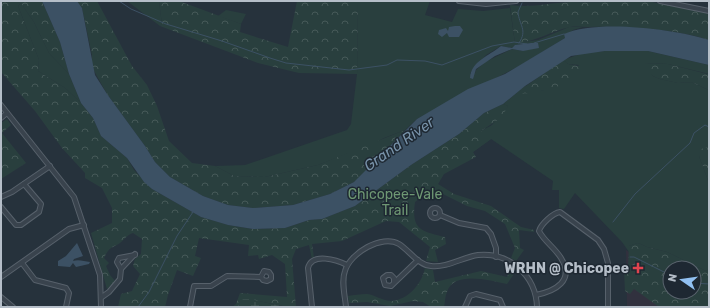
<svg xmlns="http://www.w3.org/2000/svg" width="710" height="308" viewBox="0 0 710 308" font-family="Rubik,sans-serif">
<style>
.medical{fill:#31313e}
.grass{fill:#293f3e;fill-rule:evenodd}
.forest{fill:url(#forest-crowns);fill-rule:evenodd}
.wetland{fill:url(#wetland-marsh)}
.water{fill:#3c5164}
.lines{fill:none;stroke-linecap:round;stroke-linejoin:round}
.stream{stroke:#3c5164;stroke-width:1}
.minor-casing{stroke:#57616b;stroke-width:6}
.minor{stroke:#39434d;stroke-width:4}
.health-dot{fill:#e0444e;stroke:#1e2832;stroke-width:1.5}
.labels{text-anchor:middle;stroke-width:3;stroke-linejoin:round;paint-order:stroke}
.park-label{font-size:14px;fill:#6e9773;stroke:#1e2832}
.poi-label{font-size:14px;font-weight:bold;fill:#b5bec8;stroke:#1e2832;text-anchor:end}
.water-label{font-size:15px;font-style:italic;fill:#7892a9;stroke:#1e2832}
</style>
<defs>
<pattern id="forest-crowns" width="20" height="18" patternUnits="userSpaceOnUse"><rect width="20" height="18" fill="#293f3e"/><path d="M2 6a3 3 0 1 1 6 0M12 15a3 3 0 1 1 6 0" fill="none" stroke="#465958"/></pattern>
<pattern id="wetland-marsh" width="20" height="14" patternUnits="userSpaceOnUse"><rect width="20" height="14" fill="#293f3e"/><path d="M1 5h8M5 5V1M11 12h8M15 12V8" fill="none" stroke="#465958"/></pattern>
</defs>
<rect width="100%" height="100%" fill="#26323c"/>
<path class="medical" d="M626 250 670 283V292L698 307H627Z"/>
<g class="grass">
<path d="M127 1H159L162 24 160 26Z"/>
<path d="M358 1H430L425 15 452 22 458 9 483 11 510 8 515 43 538 40 569 27H583L573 30 565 38 523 64 417 119 405 130 384 138 373 144 318 165 265 177 234 176 215 166 245 165 347 130 351 124 357 74ZM531 43 523 51 512 49 485 62 476 70 475 73 470 74 486 55 501 46 512 48 516 45Z"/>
<path d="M21 3 34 22 49 53 69 74 81 103 65 88 38 71 39 60 18 6Z"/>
<path d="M226 10 246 14 241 24 218 16Z"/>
<path d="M605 51H648L709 65V74L668 64 644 63 653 76 660 79 678 83 691 82 709 90V147L699 156 709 183V269L706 271 667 252 647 247 638 243 629 246V252L622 242 575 193 564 209 559 208V190H552L553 181 491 139 473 152 464 140 492 125 508 106 503 104 525 86 541 91 551 87 579 65 568 64 563 60 583 53Z"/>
</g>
<g class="forest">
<path d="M1 1H42L60 42 69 74 49 53 34 22 21 3 18 6 39 60 38 71 65 88 81 103 93 118 101 136 127 158 134 170 152 189 201 217 228 225 253 229 285 228 309 220 322 219 355 206 411 165 459 134 484 113 503 104 508 106 502 117 481 131 491 139 473 152 476 157 444 174 438 184 454 194 491 206 521 227 534 230V232L519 230 520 248 524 250 516 261 511 258 515 248 505 224 485 211 467 206 437 191 427 192 415 202C411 230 421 231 445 237L446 244 435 250 438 262 426 261 430 247 399 222 386 221 342 241 312 244 314 258 312 259 309 245 296 249 292 259 296 307C278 307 261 299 243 300L237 307H232L236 304 240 293 287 297 285 264 272 255 259 259 258 255 248 256 249 245 199 238 195 256 201 258 193 276 177 270 168 295 165 307H118L121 294 132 291 140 274 133 266 135 259 141 254 142 239 133 233C127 235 125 239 120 243 111 249 110 246 104 258L109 263 106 266 110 275 115 281 107 289 91 233 112 223V208L102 188 85 178V173L62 148 35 111 1 72Z"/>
<path d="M77 1H97L132 66 147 85 157 106 169 141 192 163 215 166 234 176 265 177 318 165 405 130 363 176 354 182 330 194 293 205 253 208 228 205 203 196 170 177 155 162 145 146 107 94 92 67V55L82 8Z"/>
<path d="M159 1H179L241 24 240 32 288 47 297 1H358L357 74 299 73 258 63 160 26 162 24Z"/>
<path d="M614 1H647L705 13 709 15V40C676 29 623 26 588 27 582 27 577 26 570 27 551 31 536 42 515 43L510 5C530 8 549 3 570 2 585 2 599 3 614 1Z"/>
<path d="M563 60 568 64 583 67C581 72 578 76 574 80 564 86 527 96 516 93Z"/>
<path d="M644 63 668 64 707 74H709V90L691 82 678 83 660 79 653 76 643 65Z"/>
<path d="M7 119 11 125 2 133 26 163 1 179V123Z"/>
<path d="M709 147V183L699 156 701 149Z"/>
<path d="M638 243 647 247 667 252 706 271 709 269V307H659L634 289 630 294 625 291 624 270 628 267 629 246ZM670 268H694V292H670Z"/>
<path d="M511 267 516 271 507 284C491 281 454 270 447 292 445 296 445 302 444 307H431L423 302 413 301 390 306 367 302 349 303 348 296C354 295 361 294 367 294 375 295 383 301 391 301 409 300 422 283 425 268L433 270 435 282 481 271 507 277Z"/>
</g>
<path class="wetland" d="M243 299H250L286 307H237Z"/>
<g class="water">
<path d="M42 1H77L82 8 95 75 107 94 145 146 155 162 170 177 203 196 228 205 253 208 293 205 330 194 354 182 417 119 468 89 505 74 565 38 564 34C596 19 676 29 709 40V65L648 51H605L571 56 525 86 503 104 484 113 459 134 411 165 355 206 322 219 309 220 285 228 253 229 228 225 201 217 152 189 144 182 127 158 101 136 93 118 81 103 69 74 60 42Z"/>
<path d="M455 26H460L463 30 459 37H449L447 33 442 37 438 34 439 30 446 28 448 31 449 27Z"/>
<path d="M531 43H538L539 48 523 51 512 49 495 56 476 69 473 79 470 78C471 61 489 56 501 46L512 48 515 45Z"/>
<path d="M77 243 83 256 74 259 73 261C78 259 84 261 90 262L89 264 76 267 73 263 70 267 58 266V261L66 256Z"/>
</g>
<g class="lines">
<g class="stream">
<path d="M119 1 131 9 166 24 222 41 270 58 286 63 349 70 387 65 397 60 425 61 442 65 492 46 514 42 527 44"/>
<path d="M519 43C528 30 519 25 518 12L522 3"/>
<path d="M534 43 564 34"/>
<path d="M613 222 635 194 690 143 694 133 705 125 709 127"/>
<path d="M630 257H634L670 275"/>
<path d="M694 283 709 284"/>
<path d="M138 307 149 292 177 236 193 212"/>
</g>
<g class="minor-casing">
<g id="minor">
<path d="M459 1 486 4 516 1"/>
<path d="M660 1 709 11"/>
<path d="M1 105 74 197 100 275 101 307"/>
<path d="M1 118 7 113"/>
<path d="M1 197 12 192 50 166"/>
<path d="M1 207 16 225H21L39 212 41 204 24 184"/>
<circle cx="435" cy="213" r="5"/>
<path d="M440 215 459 223 486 228 491 234 496 248V257"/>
<path d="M22 263 35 280 66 288 69 293 66 307"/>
<path d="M121 269 117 262 119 258 135 255"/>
<path d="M1 277 69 229 84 225"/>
<path d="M394 282V278L391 275H387L383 278 385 285 391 286 418 260"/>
<path d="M536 295C555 291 575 281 561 258 555 248 544 241 539 231 541 224 553 213 560 212L598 240 604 249 608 263V307"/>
<path d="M1 297 13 307"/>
<path d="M102 297 109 292 120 279 121 269 135 254"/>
<path d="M190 307 194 286H211L227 276 261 277 263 280 267 281 271 279V275L269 272 264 271 261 277"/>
<path d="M312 307 308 268C312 252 337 260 347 265"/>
<path d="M346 307C345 296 341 281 345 271 350 253 382 234 399 244 410 251 418 265 431 266 447 268 463 257 478 255 510 252 536 276 537 307"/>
<path d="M465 307 470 296 476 294 500 300 503 307"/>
</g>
</g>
<use href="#minor" class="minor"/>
</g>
<path class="health-dot" d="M636 262h4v4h4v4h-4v4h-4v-4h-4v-4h4z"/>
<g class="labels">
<g class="park-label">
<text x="395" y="199">Chicopee-Vale<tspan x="395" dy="16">Trail</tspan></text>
</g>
<g class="poi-label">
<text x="629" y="273">WRHN @ Chicopee</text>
</g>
<g class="water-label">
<text transform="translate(399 144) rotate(-35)" y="5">Grand River</text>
</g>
</g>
<rect width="710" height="308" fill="none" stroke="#b5bec8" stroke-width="4"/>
<g transform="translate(682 280) rotate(283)"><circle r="19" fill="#1e2832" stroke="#5a646e"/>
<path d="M0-3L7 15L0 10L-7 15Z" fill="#91c0f1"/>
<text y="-6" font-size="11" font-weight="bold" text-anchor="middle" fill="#b5bec8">N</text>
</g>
</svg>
